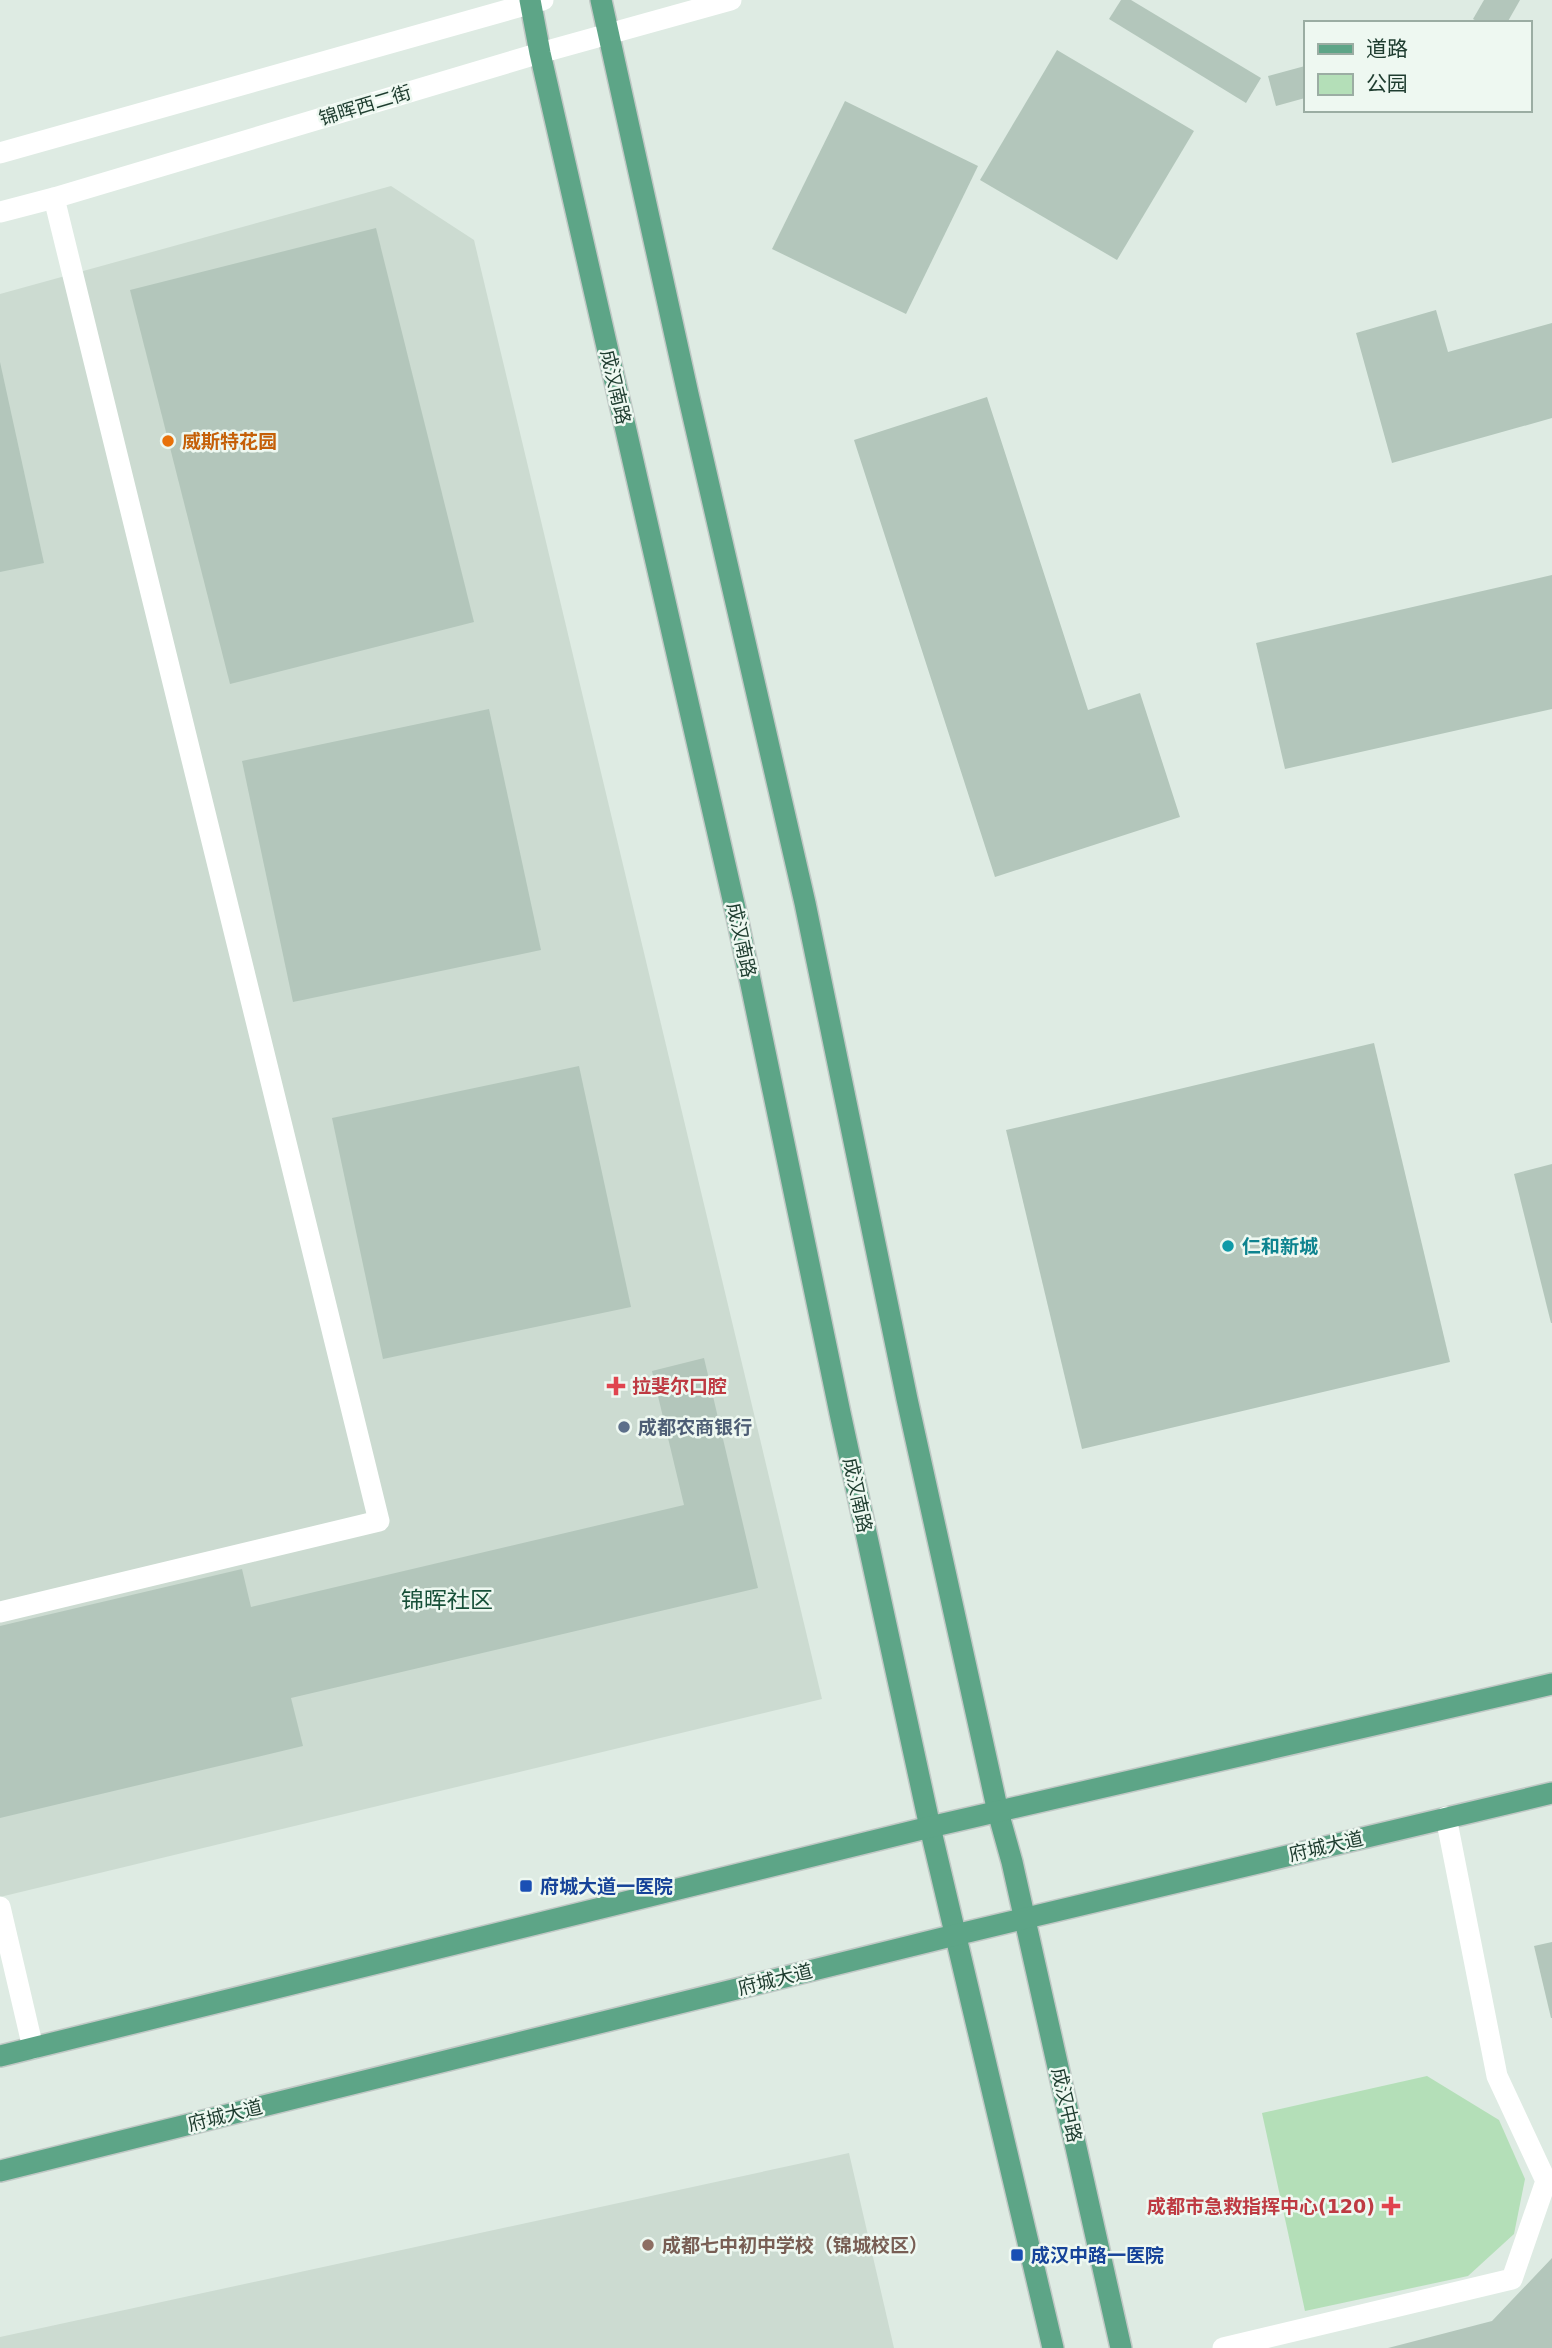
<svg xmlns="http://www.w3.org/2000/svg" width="1552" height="2348" viewBox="0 0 1552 2348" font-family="'DejaVu Sans','Noto Sans SC',sans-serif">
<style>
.built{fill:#ccdbd1}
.green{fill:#b4dfb8}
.building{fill:#b3c6bb}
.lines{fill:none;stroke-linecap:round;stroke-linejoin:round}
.major-casing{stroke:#c0c8c5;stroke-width:24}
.minor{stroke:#fff;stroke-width:21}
.major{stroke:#5da587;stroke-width:21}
.food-dot{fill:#e8710a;stroke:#eef8f1;stroke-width:2.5}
.culture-dot{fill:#0f9aa8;stroke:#eef8f1;stroke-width:2.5}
.health-dot{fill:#e0444e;stroke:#eef8f1;stroke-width:2.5}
.service-dot{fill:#5c6f8a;stroke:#eef8f1;stroke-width:2.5}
.transit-dot{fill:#1a4fb4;stroke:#eef8f1;stroke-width:2.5}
.education-dot{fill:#8d6e63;stroke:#eef8f1;stroke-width:2.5}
.labels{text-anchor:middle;stroke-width:5;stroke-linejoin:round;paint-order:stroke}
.street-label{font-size:19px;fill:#1e3c2f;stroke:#eef8f1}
.food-label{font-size:19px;font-weight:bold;fill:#c56008;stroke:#eef8f1;text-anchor:start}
.culture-label{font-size:19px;font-weight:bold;fill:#0d838f;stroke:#eef8f1;text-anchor:start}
.health-label{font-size:19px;font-weight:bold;fill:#be3a42;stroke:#eef8f1;text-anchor:start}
.service-label{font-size:19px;font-weight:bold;fill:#4e5e75;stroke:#eef8f1;text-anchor:start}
.transit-label{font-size:19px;font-weight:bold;fill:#164399;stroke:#eef8f1;text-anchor:start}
.education-label{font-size:19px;font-weight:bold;fill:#785e54;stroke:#eef8f1;text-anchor:start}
.quarter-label{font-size:23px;fill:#185039;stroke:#eef8f1}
</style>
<rect width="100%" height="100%" fill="#deebe3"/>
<g class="built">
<path d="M391 186 474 240 822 1699 0 1897V294Z"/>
<path d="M849 2153 894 2348H0V2337Z"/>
</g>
<path class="green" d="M1427 2076 1499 2120 1525 2179 1514 2234 1468 2276 1305 2311 1262 2113Z"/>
<g class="building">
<path d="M1121 0H1131L1261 78 1246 103 1109 19Z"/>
<path d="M1484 0H1520L1507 23H1480L1473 19Z"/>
<path d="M1057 50 1194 131 1117 260 980 180Z"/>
<path d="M1305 66V98L1276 106 1268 76Z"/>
<path d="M845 101 978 166 906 314 772 249Z"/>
<path d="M376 228 474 622 230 684 130 290Z"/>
<path d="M1436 310 1448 352 1552 323V418L1392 463 1356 333Z"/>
<path d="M0 362 44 563 0 572Z"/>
<path d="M987 397 1088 710 1140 693 1180 817 995 877 854 440Z"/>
<path d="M1552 575V709L1285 769 1256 643Z"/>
<path d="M489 709 541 950 293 1002 242 761Z"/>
<path d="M1374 1043 1450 1362 1082 1449 1006 1130Z"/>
<path d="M579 1066 631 1307 383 1359 332 1118Z"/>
<path d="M1552 1164V1323H1551L1514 1174Z"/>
<path d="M704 1358 758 1588 291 1698 303 1746 0 1818V1626L242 1569 251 1607 684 1505 652 1371Z"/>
<path d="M1552 1942V2018H1551L1534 1946Z"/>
<path d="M1552 2258V2348H1388L1492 2321Z"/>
</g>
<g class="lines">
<g class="major-casing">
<g id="major">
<path d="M530 0 540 53 737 917 840 1413 930 1827 1053 2348"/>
<path d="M601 0 688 394 805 903 907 1399 998 1812 1012 1862 1121 2348"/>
<path d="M0 2056 930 1827 1552 1684"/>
<path d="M0 2171 955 1935 1552 1793"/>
</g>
</g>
<g class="minor">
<path d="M0 153 543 0"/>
<path d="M0 212 54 198 540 53 731 0"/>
<path d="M0 1612 379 1521 54 198"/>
<path d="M0 1907 33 2048"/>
<path d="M1223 2348 1512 2279 1546 2181 1497 2076 1446 1817"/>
</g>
<use href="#major" class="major"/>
</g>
<circle class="food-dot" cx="168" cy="441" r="7"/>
<circle class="culture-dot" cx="1228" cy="1246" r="7"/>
<g class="health-dot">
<path d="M612.5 1375.5h7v7h7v7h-7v7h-7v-7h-7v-7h7z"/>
<path d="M1387.5 2195.5h7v7h7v7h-7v7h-7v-7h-7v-7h7z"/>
</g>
<circle class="service-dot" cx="624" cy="1427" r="7"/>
<g class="transit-dot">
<rect x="519" y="1879" width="14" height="14" rx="3.5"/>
<rect x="1010" y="2248" width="14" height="14" rx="3.5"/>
</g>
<circle class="education-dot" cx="648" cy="2245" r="7"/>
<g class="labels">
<g class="street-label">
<text transform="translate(365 105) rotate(-17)" y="7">锦晖西二街</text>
<text transform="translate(616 387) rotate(77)" y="7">成汉南路</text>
<text transform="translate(742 940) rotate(78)" y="7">成汉南路</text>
<text transform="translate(858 1495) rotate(78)" y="7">成汉南路</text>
<text transform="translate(1326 1846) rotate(-13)" y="7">府城大道</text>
<text transform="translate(775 1979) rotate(-14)" y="7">府城大道</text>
<text transform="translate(1067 2105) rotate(77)" y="7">成汉中路</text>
<text transform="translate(225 2115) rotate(-14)" y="7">府城大道</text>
</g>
<g class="food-label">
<text x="182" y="448">威斯特花园</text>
</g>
<g class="culture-label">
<text x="1242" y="1253">仁和新城</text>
</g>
<g class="health-label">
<text x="632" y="1393">拉斐尔口腔</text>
<text x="1375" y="2213" text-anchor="end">成都市急救指挥中心(120)</text>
</g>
<g class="service-label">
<text x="638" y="1434">成都农商银行</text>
</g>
<g class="transit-label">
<text x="540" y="1893">府城大道一医院</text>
<text x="1031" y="2262">成汉中路一医院</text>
</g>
<g class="education-label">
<text x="662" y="2252">成都七中初中学校（锦城校区）</text>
</g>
<g class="quarter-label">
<text x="447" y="1608">锦晖社区</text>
</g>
</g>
<rect x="1304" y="21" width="228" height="91" fill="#eef8f1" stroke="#9bada3" stroke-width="2"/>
<rect x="1318" y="44" width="35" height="10" fill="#5da587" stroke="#9bada3" stroke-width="2"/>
<text x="1366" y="56" font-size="21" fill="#1e3c2f">道路</text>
<rect x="1318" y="74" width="35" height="21" fill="#b4dfb8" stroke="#9bada3" stroke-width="2"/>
<text x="1366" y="91" font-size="21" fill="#1e3c2f">公园</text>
</svg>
